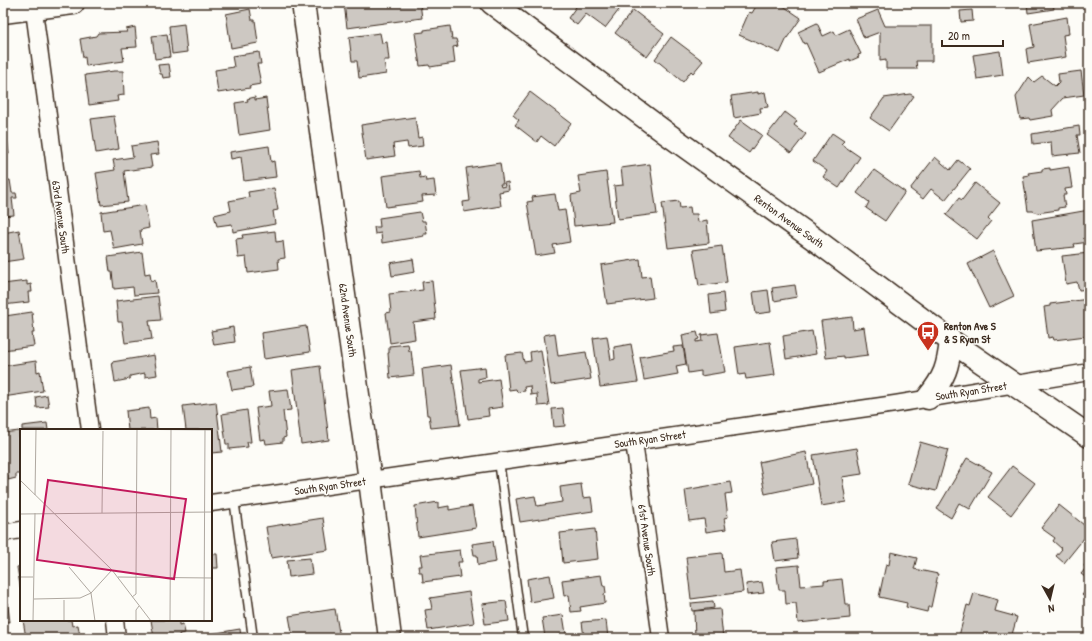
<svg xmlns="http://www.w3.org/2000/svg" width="1092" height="641" viewBox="0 0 1092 641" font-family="'Patrick Hand',sans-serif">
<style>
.building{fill:#cdc8c2;stroke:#3b2a1e}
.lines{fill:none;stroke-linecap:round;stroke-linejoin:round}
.lane-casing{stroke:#3b2a1e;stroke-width:11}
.street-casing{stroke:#3b2a1e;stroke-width:19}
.secondary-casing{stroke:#3b2a1e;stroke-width:25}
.lane{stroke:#fdfcf7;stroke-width:8}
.street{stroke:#fdfcf7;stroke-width:16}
.secondary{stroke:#fdfcf7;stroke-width:22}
.labels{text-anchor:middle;stroke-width:3;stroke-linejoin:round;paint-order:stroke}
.street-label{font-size:11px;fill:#3b2a1e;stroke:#fdfcf7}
.poi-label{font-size:11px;font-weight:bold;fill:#3b2a1e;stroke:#fdfcf7;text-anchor:start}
.inset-road{fill:none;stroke:#afa8a0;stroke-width:1}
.view{fill:#c2185b;fill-opacity:0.15;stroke:#c2185b;stroke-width:2}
.inset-edge{fill:none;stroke:#3b2a1e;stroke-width:2}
</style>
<rect width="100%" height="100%" fill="#fdfcf7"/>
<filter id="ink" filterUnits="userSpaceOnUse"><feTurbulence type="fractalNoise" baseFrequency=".025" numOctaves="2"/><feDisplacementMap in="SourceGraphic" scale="8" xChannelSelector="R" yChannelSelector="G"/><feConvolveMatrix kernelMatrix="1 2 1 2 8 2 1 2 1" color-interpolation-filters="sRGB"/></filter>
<g filter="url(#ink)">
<g class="building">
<path d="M344 3H420L422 18 347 28Z"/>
<path d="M576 3H618L622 6 605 28 586 14 577 25 568 18 576 7 574 5Z"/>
<path d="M758 3H779L801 18 787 38 780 53 739 35 749 12 752 13Z"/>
<path d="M1027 3H1053L1054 9 1028 13Z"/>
<path d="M250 9 252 20H255L258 43 231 48 226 14Z"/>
<path d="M633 10 664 34 647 57 615 33Z"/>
<path d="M878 10 885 26H932V61H916L917 69H886V60L880 61V32L864 38 856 19Z"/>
<path d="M972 10 973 21 961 22 960 11Z"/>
<path d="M1067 17 1069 34 1063 35 1066 57 1028 63 1026 49 1034 47 1030 24Z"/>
<path d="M817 23 823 36 834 31 836 35 849 29 861 54 858 55 859 57 850 61V59L819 72 806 43 804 44 798 32Z"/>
<path d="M184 24 187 52 172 54 169 26Z"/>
<path d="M450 26 452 39H456L458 46 453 47 455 63 430 67 429 65 420 66 415 33 424 32V30Z"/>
<path d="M135 27 137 47 122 48 124 61 86 66 85 57 83 58 80 39 96 36 98 33 127 32 126 29Z"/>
<path d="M380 33 382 43 387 42 389 60H384L386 74 359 78 357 61H352L349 37Z"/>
<path d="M167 34 170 57 155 59 152 36Z"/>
<path d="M671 37 703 61 693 73 691 71 683 82 655 59Z"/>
<path d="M1000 51 1003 75 977 79 973 55Z"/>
<path d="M259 52 261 64H257L261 84 249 86 250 88 218 93 215 70 234 67 232 56Z"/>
<path d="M169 64 171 77 163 78 162 74H160L158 65Z"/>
<path d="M114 71H123L124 95 117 96 118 101 89 105 85 75Z"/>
<path d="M1081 71 1084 95 1063 98 1052 110 1053 116 1030 120 1029 118 1020 119 1016 97 1029 77 1034 82 1042 76 1055 86 1059 82 1058 74Z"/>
<path d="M530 92 571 123 554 146 541 136 537 142 515 125 519 120 513 115Z"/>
<path d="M758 92V94L765 92 768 107 760 108 761 113 734 118 731 96Z"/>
<path d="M910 94 914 96 889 131 870 118 884 98Z"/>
<path d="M255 97V100L266 98 270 130 239 135 235 103 248 101 247 99Z"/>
<path d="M785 112 797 121 794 125 806 134 791 153 767 135Z"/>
<path d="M114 116 119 149 96 153 91 119Z"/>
<path d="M415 117 418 138 422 137 423 146 408 148 407 142 393 144 395 156 366 160 361 125Z"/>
<path d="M741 120 762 135 749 153 728 138Z"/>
<path d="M1079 126 1080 135H1077L1080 153 1052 156 1051 142 1033 144 1032 134Z"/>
<path d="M3 129H6L9 154 3 155 5 167H3Z"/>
<path d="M832 133 844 141 841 144 860 157 839 188 823 177 827 171 813 161Z"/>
<path d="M157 142 159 154 150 155 152 167 124 171 128 202 101 205 96 173 115 170 113 160 133 157 131 146Z"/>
<path d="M269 146 271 162 274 161 276 177 244 181 241 157 231 159 230 152Z"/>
<path d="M935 157 950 170 958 160 970 169 945 200 931 189 923 199 910 189Z"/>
<path d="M500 163 503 184H500L501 187 505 186 504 183 508 182 509 190 499 192 501 206 464 212 463 202 470 201 466 168Z"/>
<path d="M650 164 657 214 618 219 614 186 623 185 621 168Z"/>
<path d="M1069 167 1072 188 1065 189 1066 195H1063L1065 207 1058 208V210L1037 213 1033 211H1028L1023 176 1029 175 1028 173 1042 171V169L1050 168V170Z"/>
<path d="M874 170 905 192 885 221 866 208 869 202 857 193Z"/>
<path d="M419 171 420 178 425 177 426 181 434 180 436 195 422 196 423 202 386 207 382 176Z"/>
<path d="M606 172 613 222 574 226 571 195 581 193 578 176Z"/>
<path d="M10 180 12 193H16L17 198H12L14 215 3 216V181Z"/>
<path d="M975 183 1000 203 988 218 991 221 977 239 946 215 959 198 962 200Z"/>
<path d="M274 188 278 210 273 211 275 224 233 232 232 224 217 226 214 215 231 211 229 201 249 197 248 192Z"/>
<path d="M555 194 558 211 565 210 570 242 553 245 555 253 536 256 527 202 533 201 532 197Z"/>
<path d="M679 201 680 208 690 207 691 214H697L698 222 707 220 709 243 668 248 662 203Z"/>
<path d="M145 205 149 228 140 230 142 244 114 249 110 230 103 231 101 212Z"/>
<path d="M1089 210V242L1074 244 1075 247 1036 251 1032 220Z"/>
<path d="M420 212 422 221H425L427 234H423L424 236 382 243 381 233 375 234 374 227H380L379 218Z"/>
<path d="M19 230 24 259 3 262V233Z"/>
<path d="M275 231 276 242 283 241 285 258 278 259 279 269 248 273 246 257 238 258 236 239 243 238 242 235Z"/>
<path d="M722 246 727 282 699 286 693 250Z"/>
<path d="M993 251 1014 296 989 308 968 264Z"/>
<path d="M142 252 145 274 150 273 151 281 155 280 157 293 134 295 133 287 114 289 112 272H110L108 257Z"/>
<path d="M1089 253V289L1079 290 1077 282 1066 284 1062 256Z"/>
<path d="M413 259 415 272 392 276 390 263Z"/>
<path d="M640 259 642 277 650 276 653 298 607 304 601 265Z"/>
<path d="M27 281V285L31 284 32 292H28L29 302 3 305V284Z"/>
<path d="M432 281 436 319 413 322 415 339 390 343 386 313 391 312 389 294 423 290 422 282Z"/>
<path d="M795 285 797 297 774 301 772 288Z"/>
<path d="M768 290 771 312 756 314 753 292Z"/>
<path d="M723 293 725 312 711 314 709 295Z"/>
<path d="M158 296 161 320 149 321 152 339 125 343 122 322H118L116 301Z"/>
<path d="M1089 299V329L1085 330 1086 336 1054 340 1053 337 1048 338 1044 307 1050 306V304Z"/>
<path d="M32 312 34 333H32L34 346 3 350V337H7L5 316Z"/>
<path d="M852 317 853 329 864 327 868 355 844 358V356L826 358 821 321Z"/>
<path d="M306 326 310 352 264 359 261 333Z"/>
<path d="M233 327 235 342 214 345 211 331Z"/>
<path d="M812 331 816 354 786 359 783 336Z"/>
<path d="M697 332 699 339 696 340V342L702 341 701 335 718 333 725 372 701 376V371L688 373 682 335Z"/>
<path d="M555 333 558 356 586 352 591 379 551 385 544 335Z"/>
<path d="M607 336 611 360 615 359 614 347 631 344 638 382 600 387 593 338Z"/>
<path d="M770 342 775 375 746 379 745 374 739 375 735 347Z"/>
<path d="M408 344 409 351 411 350 414 375 390 378 388 353H389V346Z"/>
<path d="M683 346 686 364 676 366 678 374 644 380 640 357 674 351 673 347Z"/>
<path d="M541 350 549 405 538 406 537 394 531 395 530 386 524 387 525 391 517 392 516 389 509 390 505 355 522 353 524 362 531 361 530 352Z"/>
<path d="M154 355 157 375 145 377V373L130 376V379L115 382 112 362Z"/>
<path d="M36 361 37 372 40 371 43 391 3 397V366Z"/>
<path d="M451 365 460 425 431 428 429 415H427L422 369Z"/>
<path d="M320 366 329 440 301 444 292 370Z"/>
<path d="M250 367 253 387 232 390 228 371Z"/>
<path d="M485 367 486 377 478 379V382L499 379 503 407 488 409 489 416 468 419 461 370Z"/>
<path d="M288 389 291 410 283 411 286 437 283 438V442L266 444 265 439 260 440 256 408 271 406 269 391Z"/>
<path d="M47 395 49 407 37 408 36 397Z"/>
<path d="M216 402 222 452 211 453V430H186L183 406Z"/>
<path d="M149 408 150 419 156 418 157 430H128L126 411Z"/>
<path d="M563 408 565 426 554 427 552 409Z"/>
<path d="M247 410 251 442H247L248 447 229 449V444H226L222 414Z"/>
<path d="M47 423 48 430H22V426Z"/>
<path d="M19 431 21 474H16V478L8 480V476H3V433Z"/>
<path d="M920 442 948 450 936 491 908 484Z"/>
<path d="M857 448 862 474 842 477 846 502 821 506 813 455Z"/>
<path d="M806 452 812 484 765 494 759 462Z"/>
<path d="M967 458 992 472 970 509 959 503 951 518 937 509Z"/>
<path d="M1012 466 1035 483 1011 515 988 497Z"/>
<path d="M730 482 732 493 725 494 728 517 724 518 726 529 706 532 704 519 689 521 685 490Z"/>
<path d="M581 484 583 498 591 497 593 511 520 522 516 499 535 496 537 506 562 502 560 487Z"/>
<path d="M438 502V508L449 506V510L472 506 476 528 418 537 415 506Z"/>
<path d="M1059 505 1089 529V532L1064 563 1056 556 1062 549 1053 541 1055 538 1041 528Z"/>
<path d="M323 518 328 550 271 558 266 527Z"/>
<path d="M595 529 598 559 563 563 560 533Z"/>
<path d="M796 539 798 558 775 561 772 542Z"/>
<path d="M493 541 496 562 478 565 477 555H474L472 544Z"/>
<path d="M460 550 462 562H458L460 577 423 582 422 572H419L418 566H422L420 555Z"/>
<path d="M891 552 917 558 914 569 938 574 931 607H928L927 612 906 607 907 603 879 597 886 564 889 565Z"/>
<path d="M722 553 724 572 740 570 743 592 691 599 686 557Z"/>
<path d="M211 554H217L218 568H211Z"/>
<path d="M310 558 312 574 289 577 287 560Z"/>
<path d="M1089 559V580L1081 574 1086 568 1084 566Z"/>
<path d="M799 565 801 586 824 584V581L842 579 845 604H849L850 618 798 623 796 603 786 604 785 590H779L776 567Z"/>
<path d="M21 566V592L17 567Z"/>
<path d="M550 575 554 598 530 602 527 579Z"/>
<path d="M601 575 603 586H605L606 593 604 594 605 603 580 607 581 611 571 612 569 595 564 596 562 580Z"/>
<path d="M762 582 764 593 747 595 746 584Z"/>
<path d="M1089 587V600L1082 595Z"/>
<path d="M469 592 474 623 428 630 425 610 432 609 430 598Z"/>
<path d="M974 593 998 600 995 611 1017 617 1011 638H964L959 636 967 605 970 606Z"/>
<path d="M3 599H7L10 622H3Z"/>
<path d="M506 601 509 621 485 624 482 604Z"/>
<path d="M713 601 714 608 692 611 691 603Z"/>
<path d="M335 609 340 638H293L289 616Z"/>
<path d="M720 609 723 638H695L694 611Z"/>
<path d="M563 615 566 634 545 637 542 618Z"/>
<path d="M23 620H71L72 626 78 625 80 636H74V638H26Z"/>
<path d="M151 620H179V625L183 624 185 633 179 634 180 638H154Z"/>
<path d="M606 620 608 638H584L582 622Z"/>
<path d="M240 629 241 638H198V636Z"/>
</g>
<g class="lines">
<g class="lane-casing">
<g id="lane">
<path d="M499 461 523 638"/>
<path d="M234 499 253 638"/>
</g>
</g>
<g class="street-casing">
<g id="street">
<path d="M33 3 90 430"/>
<path d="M634 442 661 638"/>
<path d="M211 503 895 404 1089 372"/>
<path d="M3 533 21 530"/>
<path d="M115 620 117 638"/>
</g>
</g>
<g class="secondary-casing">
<g id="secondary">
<path d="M303 3 370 480 390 638"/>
<path d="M492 3 666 133 817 241 951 341 1089 436"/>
<path d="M3 12 73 3"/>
<path d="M928 398C945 377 948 367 951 341"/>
</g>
</g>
<use href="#lane" class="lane"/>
<use href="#street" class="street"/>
<use href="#secondary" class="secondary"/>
</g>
</g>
<defs>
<g id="bus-pin" transform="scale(1.15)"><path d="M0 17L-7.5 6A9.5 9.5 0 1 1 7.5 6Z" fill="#c8321e" stroke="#fdfcf7"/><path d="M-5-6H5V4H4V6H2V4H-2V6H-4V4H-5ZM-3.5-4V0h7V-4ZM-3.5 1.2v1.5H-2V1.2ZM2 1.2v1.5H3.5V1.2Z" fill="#fff"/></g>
</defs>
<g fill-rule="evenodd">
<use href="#bus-pin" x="928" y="332"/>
</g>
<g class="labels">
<g class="street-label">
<text transform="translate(61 217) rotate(82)" y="4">63rd Avenue South</text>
<text transform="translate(789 221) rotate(36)" y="4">Renton Avenue South</text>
<text transform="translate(348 320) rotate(82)" y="4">62nd Avenue South</text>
<text transform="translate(971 391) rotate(-9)" y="4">South Ryan Street</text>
<text transform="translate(650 439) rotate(-8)" y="4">South Ryan Street</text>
<text transform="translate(330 486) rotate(-8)" y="4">South Ryan Street</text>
<text transform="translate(647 540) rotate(82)" y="4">61st Avenue South</text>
</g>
<g class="poi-label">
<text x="944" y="330">Renton Ave S<tspan x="944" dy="13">&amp; S Ryan St</tspan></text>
</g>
</g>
<g transform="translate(20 429)">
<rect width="192" height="192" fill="#fdfcf7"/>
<path class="inset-road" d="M85 0 192 1M0 51 92 141 131 192M15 66 16 0M82 84 83 2M0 85 192 83M49 138 71 164 75 192M0 148H13M98 148 192 149M112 168 116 165V149L117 0M14 170 60 169 71 164 92 141M13 192 15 84M44 192V171M116 192V181L119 177M150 192 151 0M184 192 185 0"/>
<path class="view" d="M28 51 166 70 154 150 17 131Z"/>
<rect width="192" height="192" class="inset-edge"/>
</g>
<rect width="1092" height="641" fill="none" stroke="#fdfcf7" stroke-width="16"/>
<rect x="8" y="8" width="1076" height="625" fill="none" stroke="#3b2a1e" stroke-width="1.5" filter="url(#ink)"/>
<g transform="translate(1050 599) rotate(172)" stroke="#fdfcf7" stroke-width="3" paint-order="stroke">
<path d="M0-3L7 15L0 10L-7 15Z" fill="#3b2a1e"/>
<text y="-6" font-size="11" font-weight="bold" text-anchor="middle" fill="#3b2a1e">N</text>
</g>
<path d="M942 40v6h61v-6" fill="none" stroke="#3b2a1e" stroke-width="2"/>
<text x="948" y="40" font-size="12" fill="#3b2a1e" stroke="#fdfcf7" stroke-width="3" paint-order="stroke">20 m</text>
</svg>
